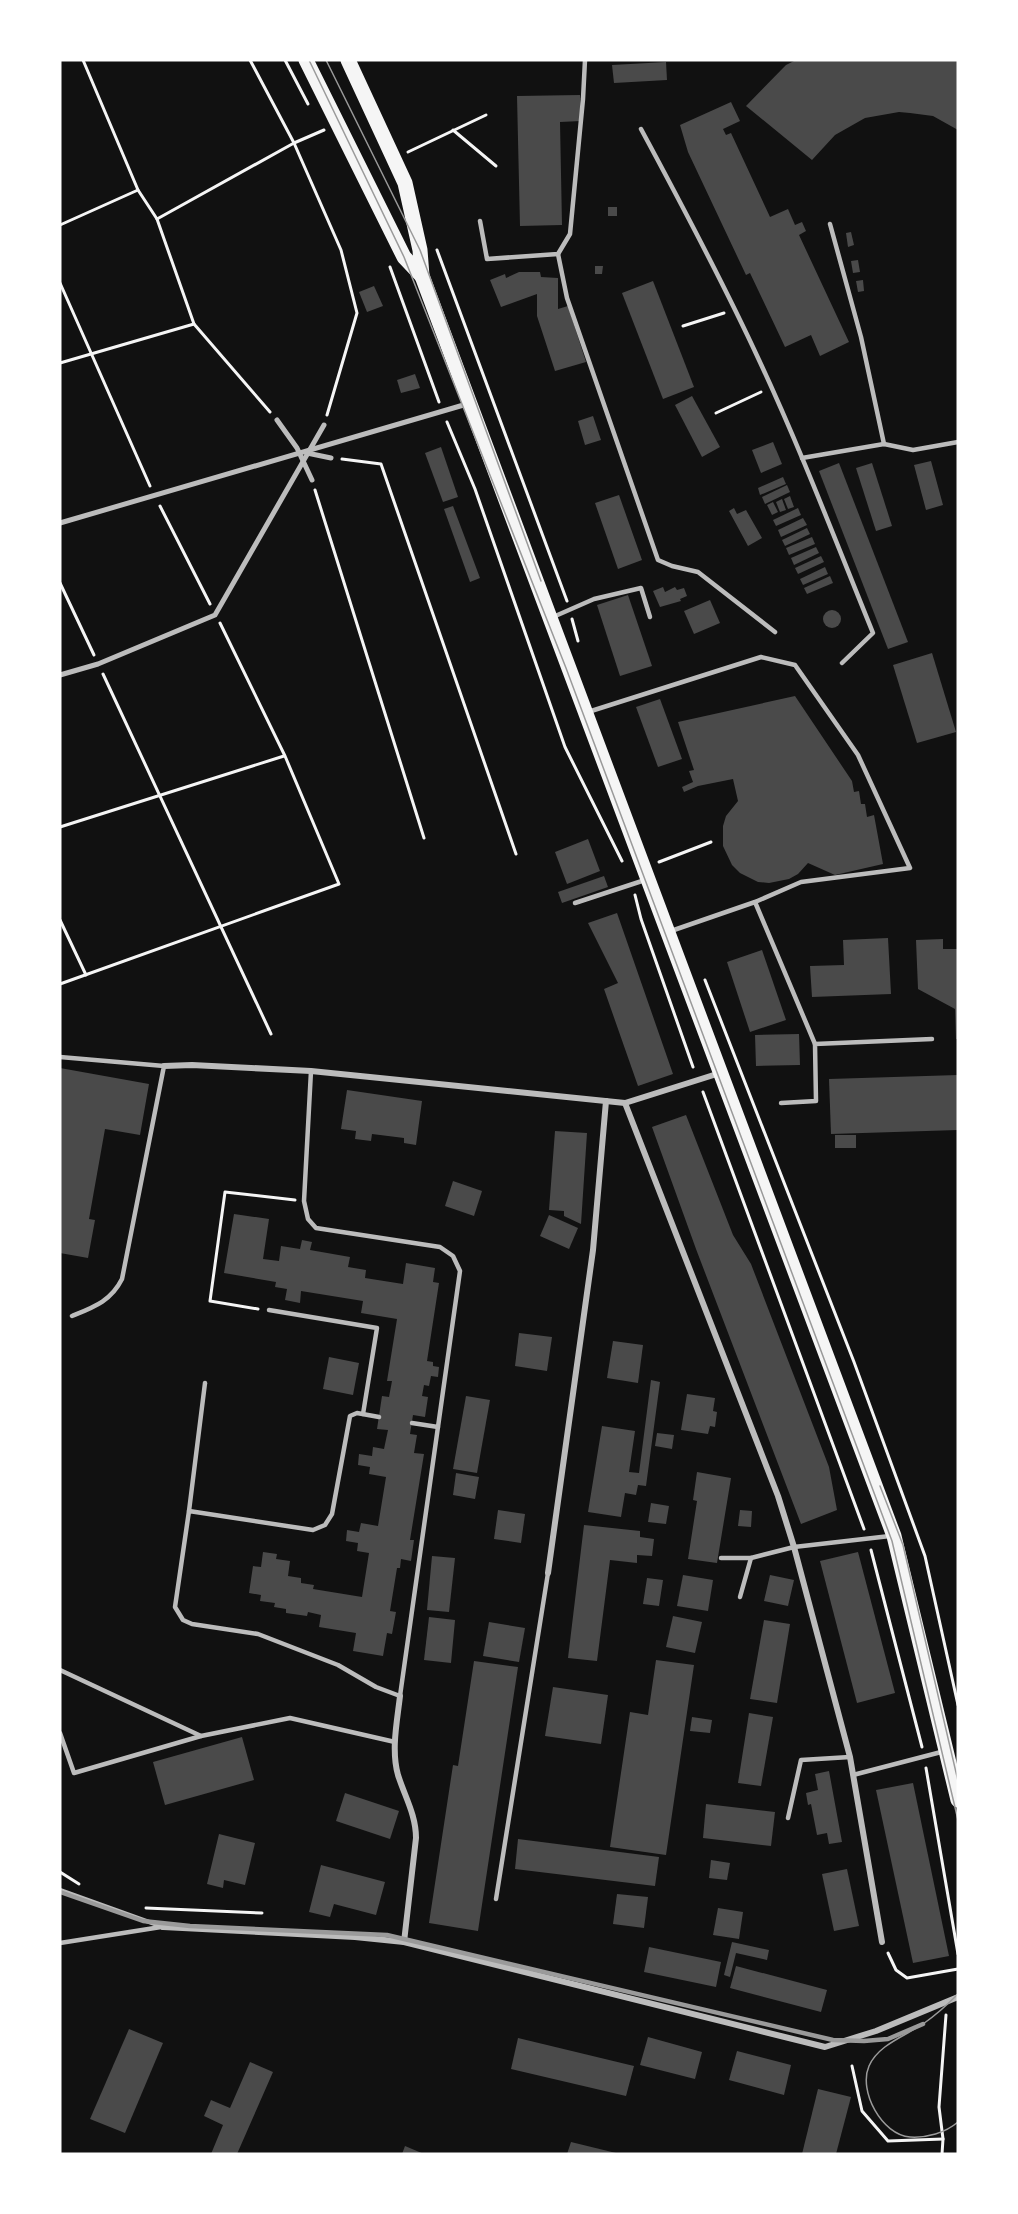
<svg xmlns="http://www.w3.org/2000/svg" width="1018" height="2214" viewBox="0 0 1018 2214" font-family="Rubik,sans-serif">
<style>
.building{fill:#4a4a4a}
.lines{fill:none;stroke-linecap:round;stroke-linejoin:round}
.path{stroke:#f5f5f5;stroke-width:3}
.service{stroke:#bcbcbc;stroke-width:4.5}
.pedestrian{stroke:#bcbcbc;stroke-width:5}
.minor{stroke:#bcbcbc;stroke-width:6}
.primary{stroke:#f5f5f5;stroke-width:15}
.tram{stroke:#9a9a9a;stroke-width:1.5}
.rail{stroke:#9a9a9a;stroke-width:4.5}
</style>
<rect width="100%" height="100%" fill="#111"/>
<g class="building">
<path d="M796 60H958V130L933 116 910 113 899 112 865 118 835 135 812 160 746 106 786 65Z"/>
<path d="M666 62 667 80 614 83 612 65Z"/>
<path d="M580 95 581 121 560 122 562 225 520 226 517 96Z"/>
<path d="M731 102 740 121 723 129 726 135 731 133 770 217 788 209 795 225 802 222 806 231 799 235 849 342 820 356 811 335 785 347 750 273 746 275 688 152 680 125Z"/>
<rect x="608" y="207" width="9" height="9"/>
<path d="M851 232 854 245 848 247 846 233Z"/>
<path d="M858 260 860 272 853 273 851 261Z"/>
<path d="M595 266H603L602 274H595Z"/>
<path d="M519 272H540L541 277 558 278V309L568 306 586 362 555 371 537 316V294L501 307 490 280 505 274 506 278Z"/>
<path d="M863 280 864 291 858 292 856 281Z"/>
<path d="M653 281 694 387 663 399 622 293Z"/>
<path d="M374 286 383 306 367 312 359 292Z"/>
<path d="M415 374 420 388 401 393 397 380Z"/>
<path d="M692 396 720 447 702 457 675 405Z"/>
<path d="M593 416 601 440 585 445 578 421Z"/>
<path d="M773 442 782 464 761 473 752 450Z"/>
<path d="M441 447 458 497 443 502 425 453Z"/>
<path d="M931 461 943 505 926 510 914 465Z"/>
<path d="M839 463 908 642 888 649 819 471Z"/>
<path d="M872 463 892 526 876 531 856 468Z"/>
<path d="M783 477 786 484 760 495 758 488Z"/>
<path d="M787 485 790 492 765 504 762 497Z"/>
<path d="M619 495 642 560 618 569 595 503Z"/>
<path d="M790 496 794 507 788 509 784 499Z"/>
<path d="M782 499 786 510 780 512 776 502Z"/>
<path d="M773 502 778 512 772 515 767 505Z"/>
<path d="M453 506 480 578 470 582 444 509Z"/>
<path d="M734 508 737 514 746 510 762 538 748 546 729 511Z"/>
<path d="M798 508 801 515 776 526 773 520Z"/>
<path d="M803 518 807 525 781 537 778 530Z"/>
<path d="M807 528 810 534 785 546 782 540Z"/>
<path d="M812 537 815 544 789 555 786 548Z"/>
<path d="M816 547 819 553 794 565 791 558Z"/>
<path d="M821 556 824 562 798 574 795 568Z"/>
<path d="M825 567 828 574 803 585 800 579Z"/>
<path d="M830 576 833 583 807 594 804 588Z"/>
<path d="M663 587 665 592 675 587 677 590 684 588 687 596 680 599 681 601 660 607 653 591Z"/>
<path d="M628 595 652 666 620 676 597 605Z"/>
<path d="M710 600 720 623 694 634 684 611Z"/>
<circle cx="832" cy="619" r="9"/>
<path d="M932 653 956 732 917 743 893 665Z"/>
<path d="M795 696 852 781 854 792 859 791 861 804H865L867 817 874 815 883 864 835 875 808 863 798 874 789 879 769 883 758 882 740 873 732 865 723 846V826L726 816 738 801 733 779 698 786 684 792 682 787 693 782 689 771 694 770 678 722Z"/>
<path d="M660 699 682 759 658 767 636 707Z"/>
<path d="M588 839 600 871 567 884 555 852Z"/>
<path d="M604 876 608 887 562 903 558 892Z"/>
<path d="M617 913 673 1074 638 1086 604 989 618 983 588 923Z"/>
<path d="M888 938 891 994 812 997 810 966 844 965 843 940Z"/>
<path d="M943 939V949H958V1039H956L955 1009 918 989 916 940Z"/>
<path d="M762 950 786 1020 750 1032 727 962Z"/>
<path d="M799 1034 800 1065 756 1066 755 1035Z"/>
<path d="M60 1068 149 1084 140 1135 105 1129 89 1219 95 1220 88 1258 60 1253Z"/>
<path d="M958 1075V1130L831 1134 829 1079Z"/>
<path d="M347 1090 422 1101 416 1145 404 1143V1138L372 1134 371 1141 355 1139 356 1131 341 1129Z"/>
<path d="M686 1115 733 1235 751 1264 829 1467 837 1510 801 1524 696 1249 652 1127Z"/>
<path d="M555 1131 587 1133 581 1224 564 1216V1211L549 1210Z"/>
<rect x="835" y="1135" width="21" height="13"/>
<path d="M453 1181 482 1191 474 1216 445 1206Z"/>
<path d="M234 1214 269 1219 263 1259 279 1261 281 1246 300 1249 302 1240 312 1242 310 1250 350 1257 348 1267 366 1270 365 1278 403 1284 406 1263 435 1268 433 1282 439 1283 427 1361 433 1362V1366L439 1367 438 1377 431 1376 429 1386 424 1385 422 1396 428 1397 425 1417 413 1415 410 1434 417 1435 414 1453 424 1454 410 1540H414L411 1561 401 1559 400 1568H397L390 1611 396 1612 392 1634 387 1633 383 1656 353 1651 356 1633 319 1627 321 1615 308 1612 307 1616 286 1613V1609L274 1607 275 1603 260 1601 261 1595 249 1593 253 1566 261 1567 263 1552 277 1554 276 1559 290 1561 288 1576 301 1578V1583L314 1585 313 1589 362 1597 369 1553 357 1551 358 1543 346 1541 347 1530 359 1532 361 1523 378 1526 386 1477 369 1474 370 1467 358 1465 359 1454 372 1456 373 1447 384 1449 388 1430 377 1429 382 1396 389 1397 392 1381H387L397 1319 361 1313 363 1301 301 1291 300 1303 285 1300 287 1289 275 1287 276 1282 224 1273Z"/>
<path d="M549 1215 578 1228 569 1249 540 1236Z"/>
<path d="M519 1333 552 1337 547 1371 515 1366Z"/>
<path d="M613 1341 643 1345 638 1383 607 1378Z"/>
<path d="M329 1357 359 1363 353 1395 323 1389Z"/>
<path d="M651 1380 660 1382 646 1486 638 1485 636 1495 625 1493 621 1517 588 1512 602 1426 635 1431 629 1472 639 1473Z"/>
<path d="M687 1394 715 1398 713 1411 717 1412 715 1427 710 1426 708 1434 681 1430Z"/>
<path d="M466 1396 490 1400 477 1473 453 1469Z"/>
<path d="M657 1433 674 1435 672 1449 655 1446Z"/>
<path d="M697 1472 731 1478 717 1563 688 1559 697 1501 693 1500Z"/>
<path d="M456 1473 479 1477 475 1499 453 1495Z"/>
<path d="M651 1503 669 1506 666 1524 648 1522Z"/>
<path d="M498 1510 525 1514 521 1543 494 1539Z"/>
<path d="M740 1510 752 1511 751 1527 738 1526Z"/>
<path d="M584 1525 640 1531V1537L654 1539 652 1556 637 1555V1563L610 1560 597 1661 568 1658Z"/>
<path d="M858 1552 895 1693 857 1703 820 1561Z"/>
<path d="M432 1556 455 1558 449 1612 427 1610Z"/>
<path d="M683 1575 713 1580 708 1611 677 1606Z"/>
<path d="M770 1575 794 1580 788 1606 764 1601Z"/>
<path d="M647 1578 663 1580 659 1606 643 1604Z"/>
<path d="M673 1616 702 1622 695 1653 666 1647Z"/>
<path d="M429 1617 455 1620 451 1663 424 1660Z"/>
<path d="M764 1620 790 1624 777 1703 750 1699Z"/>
<path d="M489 1622 525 1628 519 1662 483 1656Z"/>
<path d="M656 1660 694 1665 666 1855 610 1847 630 1712 648 1715Z"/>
<path d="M474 1661 518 1667 478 1931 429 1923 453 1765 458 1766Z"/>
<path d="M553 1687 608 1695 601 1744 545 1736Z"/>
<path d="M749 1713 773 1717 761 1786 738 1783Z"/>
<path d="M692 1717 712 1720 710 1733 690 1731Z"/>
<path d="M242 1737 254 1780 165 1805 153 1762Z"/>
<path d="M829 1771 842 1842 829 1844 827 1833 817 1835 811 1804 808 1805 806 1793 818 1790 815 1774Z"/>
<path d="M913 1783 949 1956 913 1963 876 1790Z"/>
<path d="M345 1793 399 1811 390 1839 336 1821Z"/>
<path d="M706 1804 775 1812 771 1846 703 1838Z"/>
<path d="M219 1834 255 1843 245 1885 224 1880 223 1888 207 1884Z"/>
<path d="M518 1839 659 1857 655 1886 515 1869Z"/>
<path d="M711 1860 730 1863 727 1880 709 1878Z"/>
<path d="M321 1865 385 1882 376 1915 334 1904 330 1917 309 1912Z"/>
<path d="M847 1869 859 1926 834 1931 822 1874Z"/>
<path d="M617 1894 648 1897 644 1928 613 1924Z"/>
<path d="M718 1908 743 1912 739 1939 713 1935Z"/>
<path d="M732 1942 769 1950 767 1960 736 1953 730 1977 724 1975Z"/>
<path d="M649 1947 721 1962 716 1987 644 1972Z"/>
<path d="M736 1966 827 1990 821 2012 730 1988Z"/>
<path d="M129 2029 163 2043 125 2133 90 2119Z"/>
<path d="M648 2037 702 2052 695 2079 640 2065Z"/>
<path d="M518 2038 634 2066 626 2096 511 2069Z"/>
<path d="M737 2051 791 2065 784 2095 729 2080Z"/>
<path d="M250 2062 273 2072 237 2154H211L223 2125 204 2116 211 2100 230 2108Z"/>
<path d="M818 2089 851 2097 836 2154H802Z"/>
<path d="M571 2142 616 2153V2154H567Z"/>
<path d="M405 2146 424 2154H402Z"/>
</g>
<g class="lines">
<g class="path">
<path d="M83 60 138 190 157 219 194 324 270 412"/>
<path d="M250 60 294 143 341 250 357 313 327 415"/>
<path d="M285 60 308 104"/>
<path d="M453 130 496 166"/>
<path d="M408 152 486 115"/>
<path d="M157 219 294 143 324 130"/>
<path d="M60 225 138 190"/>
<path d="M437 250 567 601"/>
<path d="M390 267 439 402"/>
<path d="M60 283 150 486"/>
<path d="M683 326 724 313"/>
<path d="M60 363 194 324"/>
<path d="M716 413 761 392"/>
<path d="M447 422 475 489 565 747 622 861"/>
<path d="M342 459 381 464 516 854"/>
<path d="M315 490 424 838"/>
<path d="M160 506 210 604"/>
<path d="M60 583 94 655"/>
<path d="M572 619 578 641"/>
<path d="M103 674 271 1034"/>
<path d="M60 827 284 756"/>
<path d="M659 862 711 842"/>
<path d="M635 895 641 919 693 1067"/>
<path d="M60 920 86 975"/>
<path d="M705 980 854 1362 925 1556 958 1705"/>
<path d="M60 984 339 884 285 756 220 623"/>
<path d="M703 1092 864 1529"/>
<path d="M258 1309 210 1301 225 1192 295 1200"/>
<path d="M871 1550 922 1747"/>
<path d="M926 1768 958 1954"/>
<path d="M60 1872 79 1884"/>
<path d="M146 1908 262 1913"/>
<path d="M888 1953 896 1970 907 1978 958 1969"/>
<path d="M852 2066 862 2111 888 2141 943 2139"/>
<path d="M942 2154 943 2139 939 2107 946 2015"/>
</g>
<g class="service">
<path d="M641 129C682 205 723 282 759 360 801 450 836 542 873 633L842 663"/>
<path d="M480 221 487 259 558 254 570 234 583 99 585 60"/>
<path d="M830 224 861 337 884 444"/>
<path d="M558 254 567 298 658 560 672 566 698 572 775 632"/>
<path d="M802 458 884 444 913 450 958 442"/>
<path d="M553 617 594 599 641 588 650 617"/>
<path d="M588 712 761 657 795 665 858 755 910 868 801 882 755 902 671 931"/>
<path d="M755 902 815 1044"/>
<path d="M575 903 645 880"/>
<path d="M60 1057 164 1066 122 1279C111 1301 94 1307 72 1316"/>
<path d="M311 1071 304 1201 308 1219 316 1228 440 1247 453 1256 460 1271 400 1696 376 1687 338 1665 258 1634 192 1624 183 1620 175 1607 189 1511 313 1530 325 1525 332 1514 350 1416 357 1413 379 1417"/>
<path d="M781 1103 816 1101 815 1044 932 1039"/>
<path d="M269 1310 377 1328 363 1414"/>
<path d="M412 1423 438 1427"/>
<path d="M189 1511 205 1383"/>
<path d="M721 1558H751L794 1547 890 1536"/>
<path d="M740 1597 751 1558"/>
<path d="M60 1670 201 1736"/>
<path d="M60 1733 74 1773 201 1736 290 1718 395 1742"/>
<path d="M853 1775 945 1751"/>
<path d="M788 1818 801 1760 850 1757"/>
<path d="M60 1890 163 1927"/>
<path d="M496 1899 548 1573"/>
<path d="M60 1943 161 1927"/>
</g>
<g class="pedestrian">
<path d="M277 420 297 448 312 480"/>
<path d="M307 453 331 458"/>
<path d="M60 523 467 404"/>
<path d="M60 675 98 664 215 615 324 425"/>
</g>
<g class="minor">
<path d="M164 1066 192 1065 311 1071 625 1103 720 1073"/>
<path d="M625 1103 778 1496 794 1547 850 1757 882 1942"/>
<path d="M548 1573 593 1250 606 1101"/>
<path d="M400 1696C397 1722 391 1750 398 1775 405 1797 416 1815 416 1838L404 1942"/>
<path d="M163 1927 355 1937 404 1942 825 2047 876 2031 958 1997"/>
</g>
<g class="primary">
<path d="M306 60 404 257 422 276"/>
<path d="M348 60 405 183 420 250 422 276 894 1536 958 1800"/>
</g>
<g class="tram">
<path d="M309 60 404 257 566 668 892 1541 958 1820"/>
<path d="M326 60 420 250 541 581"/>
<path d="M880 1486 903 1545 958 1781"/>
<path d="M958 1994C947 2005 936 2015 923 2024 905 2036 878 2045 869 2066 858 2091 882 2135 910 2137 927 2138 945 2133 958 2122"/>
</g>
<path class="rail" d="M60 1892 143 1921 190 1926 387 1935 833 2040 864 2041 888 2039 923 2024"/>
</g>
<rect width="1018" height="2214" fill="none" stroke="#ffffff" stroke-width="123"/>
</svg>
